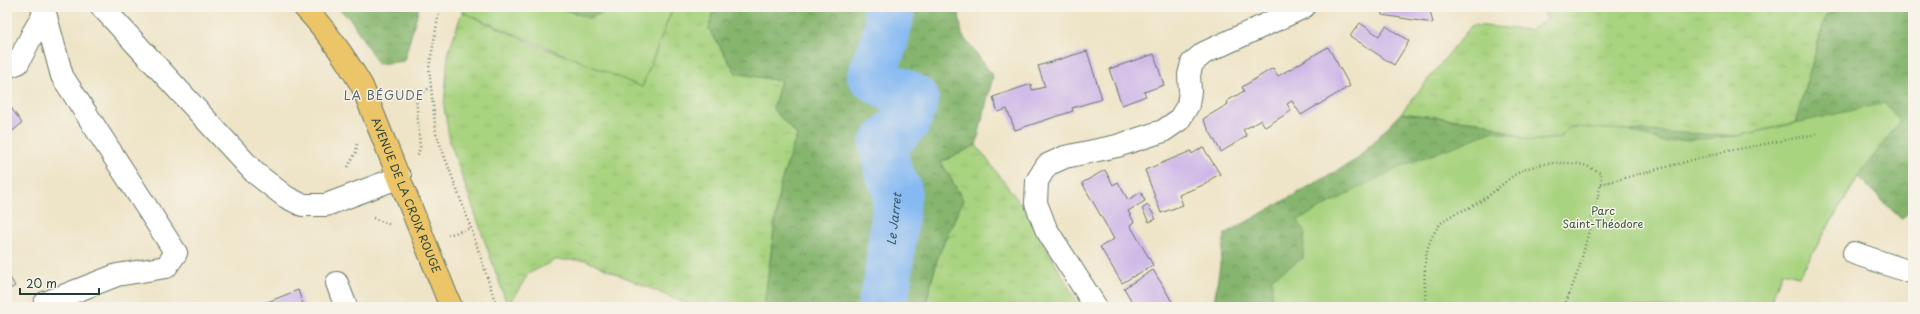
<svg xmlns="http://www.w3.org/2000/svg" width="1920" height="314" viewBox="0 0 1920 314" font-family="'Playpen Sans',sans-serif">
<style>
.grass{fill:url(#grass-tufts);stroke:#64885a}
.forest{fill:url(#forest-crowns);stroke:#527951}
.park{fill:#a8d37f;stroke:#64885a}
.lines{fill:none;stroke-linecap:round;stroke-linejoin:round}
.river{stroke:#86b9f3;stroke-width:48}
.building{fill:#cdb6e8}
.minor-casing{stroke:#677767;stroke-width:24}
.major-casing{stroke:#677767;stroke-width:24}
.path{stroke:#677767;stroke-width:2.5;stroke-dasharray:1 3;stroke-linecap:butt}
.minor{stroke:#fff;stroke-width:22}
.major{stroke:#ecc569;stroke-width:22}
.labels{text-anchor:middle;stroke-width:3;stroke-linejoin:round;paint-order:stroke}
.street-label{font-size:11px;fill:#1f3d34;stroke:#f7f3e8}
.park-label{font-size:11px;fill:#3a5b43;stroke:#f7f3e8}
.neighbourhood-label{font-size:12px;letter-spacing:1px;fill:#5c6773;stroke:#f7f3e8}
.water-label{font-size:12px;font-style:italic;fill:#395c64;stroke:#f7f3e8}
</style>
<defs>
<pattern id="grass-tufts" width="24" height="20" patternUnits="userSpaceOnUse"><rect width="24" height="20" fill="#a8d37f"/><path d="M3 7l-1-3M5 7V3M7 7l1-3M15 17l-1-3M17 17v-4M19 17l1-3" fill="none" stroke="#90b66e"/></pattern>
<pattern id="forest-crowns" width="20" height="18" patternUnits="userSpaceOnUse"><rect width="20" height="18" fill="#86b56e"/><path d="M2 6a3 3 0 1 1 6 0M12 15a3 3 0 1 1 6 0" fill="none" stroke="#6d945b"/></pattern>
</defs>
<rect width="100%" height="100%" fill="#f7f3e8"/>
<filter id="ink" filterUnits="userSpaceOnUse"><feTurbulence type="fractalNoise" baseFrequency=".025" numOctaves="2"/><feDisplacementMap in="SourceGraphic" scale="8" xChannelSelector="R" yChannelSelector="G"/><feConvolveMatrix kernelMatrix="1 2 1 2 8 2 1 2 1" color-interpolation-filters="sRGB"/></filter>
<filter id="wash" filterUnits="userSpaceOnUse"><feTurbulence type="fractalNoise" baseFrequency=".012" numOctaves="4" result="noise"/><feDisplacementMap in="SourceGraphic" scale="16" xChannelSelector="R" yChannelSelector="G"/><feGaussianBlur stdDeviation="0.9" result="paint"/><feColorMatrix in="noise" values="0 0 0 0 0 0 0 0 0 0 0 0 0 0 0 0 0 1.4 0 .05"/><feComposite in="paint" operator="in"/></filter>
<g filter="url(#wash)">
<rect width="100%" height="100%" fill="#eee4c7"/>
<g class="grass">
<path d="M673 7H714L709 29 736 73 781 81 773 109 797 135 780 185 764 307H693L585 260H555L528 274 508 307 450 142 444 107 448 54 462 12 543 48 598 67 642 87Z"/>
<path d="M1542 7H1843L1826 16 1795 123 1738 136 1560 138 1531 141 1484 123 1401 113 1472 25 1530 30 1547 19Z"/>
<path d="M976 145 1023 207 1080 307H925L938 256 963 200 941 162Z"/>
</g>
<g class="forest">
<path d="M337 7H419L404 61 378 64 351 20Z"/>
<path d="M553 7H609L606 12 589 18Z"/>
<path d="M714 7H958L962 35 993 76 976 145 941 162 963 200 938 256 925 307H764L780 185 797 135 773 109 781 81 736 73 709 29Z"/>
<path d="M1843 7H1913V209L1901 219 1858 177 1799 276 1782 272 1769 307H1216L1214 303 1225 234 1356 160 1401 113 1484 123 1531 141 1560 138 1569 127 1738 136 1795 123 1826 15Z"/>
</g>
<g class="park">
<path d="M463 7H556L589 18 606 12 609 7H673L642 87 462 12Z"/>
<path d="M1885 103 1900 121 1858 176 1799 276 1782 272 1769 307H1272V278L1303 258 1305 233 1298 220 1397 168 1494 131 1513 135 1531 141 1560 138 1569 127 1628 130 1663 142 1738 136Z"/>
</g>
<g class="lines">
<path class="river" id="s1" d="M881 307 887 285 898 190 888 172 883 145 908 119 915 99C900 90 884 86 871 75L884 43 890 16 886 7"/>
</g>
<g id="blocks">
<g class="building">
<path d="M1380 7H1429L1433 23 1382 15Z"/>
<path d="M1360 23 1379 36 1386 26 1409 41 1394 65 1350 36Z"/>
<path d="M1328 47 1350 86 1301 115 1292 101 1287 104 1291 111 1265 127 1261 120 1243 130 1247 136 1221 152 1203 119 1228 104 1227 101 1244 91 1242 87 1273 68 1278 76Z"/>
<path d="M1087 51 1102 99 1072 108 1073 111 1015 130 1007 109 998 112 993 97 1031 84 1032 90 1045 87 1038 66Z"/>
<path d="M1154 54 1164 85 1144 92 1146 96 1122 105 1109 69Z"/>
<path d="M7 102 22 123 7 136Z"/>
<path d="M1203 147 1220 174 1209 180 1210 182 1179 195 1183 205 1161 213 1145 170 1191 151 1192 154Z"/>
<path d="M1105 170 1113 185 1118 182 1128 200 1141 192 1145 201 1128 211 1134 222 1130 225 1153 265 1122 283 1100 247 1114 239 1082 183Z"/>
<path d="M1148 205 1156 219 1149 222 1142 209Z"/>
<path d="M1153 270 1160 281 1175 307H1135L1124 288Z"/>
<path d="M7 272 15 286 7 291Z"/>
<path d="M298 290 304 307H255Z"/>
</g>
</g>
</g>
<g filter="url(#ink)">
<use href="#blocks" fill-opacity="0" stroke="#677767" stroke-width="1"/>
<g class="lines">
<g class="minor-casing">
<g id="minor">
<path d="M102 7 255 173 286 197 302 205H326L400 177"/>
<path d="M7 67 18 63 33 33 45 13 42 7"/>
<path d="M1854 253 1913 273"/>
<path d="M337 283 346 307"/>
<path d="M45 303 117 275 166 267 176 253 62 76 45 13"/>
<path d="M1096 307 1046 229 1036 203 1037 181 1047 165 1065 157 1117 146 1163 131 1179 120 1188 105 1190 91 1189 75 1192 63 1204 53 1304 7"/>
</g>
</g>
<g class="major-casing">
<g id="major">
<path id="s2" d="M304 7C327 31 345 57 362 86L451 307"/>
</g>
</g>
<g class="path">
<path d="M440 7 429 68 436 133 471 228 497 307"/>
<path d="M418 155 420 147 416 97 431 87"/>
<path d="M348 167 356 152 357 143"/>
<path d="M1601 184 1723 152 1817 134"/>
<path d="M373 218 391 225"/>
<path d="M448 235 471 228"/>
<path d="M1426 307C1425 283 1421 257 1433 235 1444 214 1456 215 1474 205 1490 197 1501 184 1516 174 1535 162 1563 161 1584 165 1590 167 1596 171 1601 173V184L1579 269 1564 307"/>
</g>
<use href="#minor" class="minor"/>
<use href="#major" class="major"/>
</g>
</g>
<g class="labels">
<g class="street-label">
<text dy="4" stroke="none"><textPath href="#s2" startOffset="216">AVENUE DE LA CROIX ROUGE</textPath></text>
</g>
<g class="park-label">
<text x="1603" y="215">Parc<tspan x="1603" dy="13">Saint-Théodore</tspan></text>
</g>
<g class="neighbourhood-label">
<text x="384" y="100">LA BÉGUDE</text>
</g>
<g class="water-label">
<text dy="4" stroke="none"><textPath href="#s1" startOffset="89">Le Jarret</textPath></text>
</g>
</g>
<rect width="1920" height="314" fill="none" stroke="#f7f3e8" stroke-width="24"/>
<path d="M20 288v6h79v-6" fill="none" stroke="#1f3d34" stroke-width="2"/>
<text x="26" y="288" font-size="12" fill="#1f3d34" stroke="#f7f3e8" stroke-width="3" paint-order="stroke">20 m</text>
</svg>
